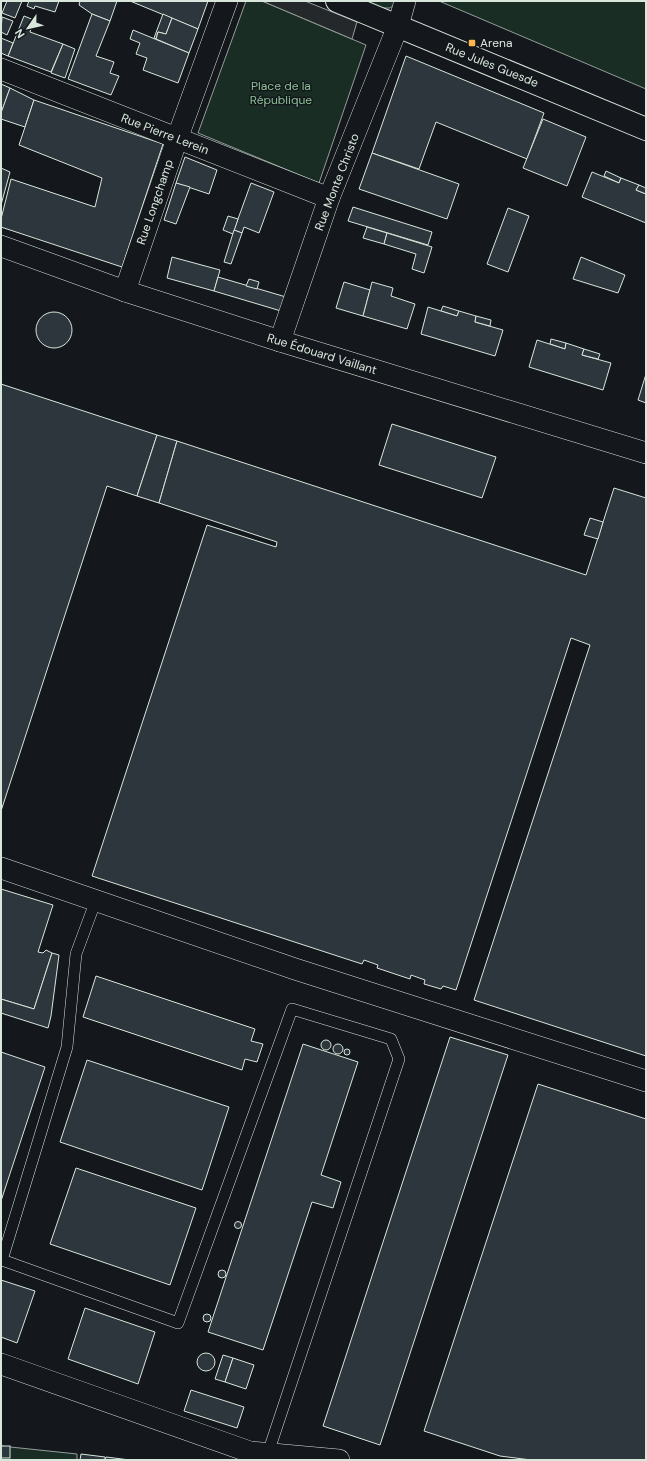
<svg xmlns="http://www.w3.org/2000/svg" width="647" height="1461" viewBox="0 0 647 1461" font-family="'DM Sans',sans-serif">
<style>
.green{fill:#1a2d24;stroke:#939e99}
.parking{fill:#24282b;stroke:#939e99}
.building{fill:#2c363c;stroke:#d8e6dc}
.lines{fill:none;stroke-linecap:round;stroke-linejoin:round}
.service-casing{stroke:#d8e6dc;stroke-width:12}
.minor-casing{stroke:#d8e6dc;stroke-width:22}
.tertiary-casing{stroke:#d8e6dc;stroke-width:24}
.service{stroke:#14181c;stroke-width:11}
.minor{stroke:#14181c;stroke-width:21}
.tertiary{stroke:#14181c;stroke-width:22}
.poi-dot{fill:#ffb74d;stroke:#14181c;stroke-width:1.5}
.labels{text-anchor:middle;stroke-width:3;stroke-linejoin:round;paint-order:stroke}
.poi-label{font-size:12px;fill:#d8e6dc;stroke:#14181c;text-anchor:start}
.street-label{font-size:12px;fill:#d8e6dc;stroke:#14181c}
.park-label{font-size:12px;fill:#8ac095;stroke:#14181c}
</style>
<rect width="100%" height="100%" fill="#14181c"/>
<g class="green">
<path d="M246 1H262L366 45 319 183 198 133Z"/>
<path d="M363 1H399L390 8H380Z"/>
<path d="M439 1H646V89Z"/>
<path d="M1 1446 77 1454V1460H1Z"/>
</g>
<path class="parking" d="M262 1H305L357 22 352 39Z"/>
<g class="building">
<path d="M7 1H22L15 18 2 13Z"/>
<path d="M29 1H59L55 12 35 6 34 9 27 6Z"/>
<path d="M80 1H117L110 21 92 14 79 5Z"/>
<path d="M130 1H208L198 29Z"/>
<path d="M92 14 110 21 96 56 114 62 110 73 119 76 111 95 68 79Z"/>
<path d="M163 14 172 18 166 34 158 32 156 39 154 38Z"/>
<path d="M24 16 34 20 30 32 63 44 51 72 8 56Z"/>
<path d="M2 17 13 21 7 35 1 32Z"/>
<path d="M172 18 198 29 189 53 156 39 158 32 166 34Z"/>
<path d="M133 30 189 53 178 83 143 70 147 58 136 54 140 43 130 39Z"/>
<path d="M1 38 13 43 8 56 1 53Z"/>
<path d="M63 44 75 49 65 78 51 73Z"/>
<path d="M406 56 544 113 527 159 436 122 419 169 372 153Z"/>
<path d="M1 84 10 88 3 108H1Z"/>
<path d="M10 88 34 100 25 127 1 119V113Z"/>
<path d="M34 100 163 144 122 267 1 227V219L11 179 95 207 102 178 19 145Z"/>
<path d="M543 119 586 137 567 186 523 168Z"/>
<path d="M372 153 459 184 447 219 359 189Z"/>
<path d="M185 157 217 170 209 194 176 183Z"/>
<path d="M1 168 10 172 1 205Z"/>
<path d="M606 171 621 178 619 183 604 176Z"/>
<path d="M592 172 619 183 621 178 639 185 636 190 646 194V223L582 197Z"/>
<path d="M176 183 190 187 176 224 164 220Z"/>
<path d="M251 183 274 192 259 233 244 227 242 233 234 230Z"/>
<path d="M639 185 646 188V194L636 190Z"/>
<path d="M353 207 432 232 428 245 348 221Z"/>
<path d="M508 208 529 216 508 272 487 264Z"/>
<path d="M228 216 238 219 233 234 223 230Z"/>
<path d="M367 227 387 233 384 244 363 238Z"/>
<path d="M234 230 242 233 231 264 224 262Z"/>
<path d="M387 233 432 247 424 273 412 269 416 254 384 244Z"/>
<path d="M172 257 220 270 214 291 167 278Z"/>
<path d="M581 257 625 275 618 293 573 279Z"/>
<path d="M218 277 286 297 281 311 214 291Z"/>
<path d="M249 279 259 282 257 289 246 286Z"/>
<path d="M344 282 370 290 363 316 336 308Z"/>
<path d="M372 282 393 288 391 296 415 304 407 329 363 316Z"/>
<path d="M443 306 459 311 457 316 441 311Z"/>
<path d="M428 307 457 316 459 311 476 316 475 322 503 330 495 356 421 334Z"/>
<circle cx="54" cy="330" r="18"/>
<path d="M476 316 491 320 490 326 475 322Z"/>
<path d="M551 339 566 343 565 349 550 344Z"/>
<path d="M537 340 565 349 566 343 584 349 582 355 611 363 603 390 529 367Z"/>
<path d="M584 349 600 354 598 359 582 355Z"/>
<path d="M646 374V403L638 400Z"/>
<path d="M1 384 157 435 137 496 107 486 1 811Z"/>
<path d="M392 424 496 457 482 498 379 465Z"/>
<path d="M157 435 177 441 159 503 137 496Z"/>
<path d="M177 441 586 575 614 488 646 498V1056L474 1000 590 645 571 638 456 990 443 986 441 989 424 984 425 980 411 975 410 979 377 968 378 965 364 960 362 964 92 876 207 525 276 547 277 542 159 503Z"/>
<path d="M590 518 603 522 598 539 584 535Z"/>
<path d="M1 889 53 905 38 952 43 953 46 950 52 953 34 1009 1 999Z"/>
<path d="M52 953 59 955 51 1016 48 1028 1 1013V999L34 1009Z"/>
<path d="M96 976 255 1029 251 1041 263 1044 257 1062 245 1059 242 1070 83 1017Z"/>
<path d="M450 1037 508 1055 380 1445 323 1426Z"/>
<circle cx="326" cy="1045" r="5"/>
<path d="M303 1044 358 1062 321 1175 341 1182 333 1208 312 1202 263 1350 208 1332Z"/>
<circle cx="338" cy="1049" r="5"/>
<circle cx="347" cy="1052" r="3"/>
<path d="M1 1052 45 1067 1 1201Z"/>
<path d="M87 1060 229 1107 202 1190 60 1142Z"/>
<path d="M538 1084 646 1119V1460H531L500 1456 424 1431Z"/>
<path d="M76 1168 196 1208 170 1285 50 1244Z"/>
<circle cx="238" cy="1225" r="3.5"/>
<circle cx="222" cy="1274" r="4"/>
<path d="M1 1280 35 1291 17 1343 1 1337Z"/>
<path d="M85 1308 155 1332 138 1384 68 1359Z"/>
<circle cx="207" cy="1318" r="4"/>
<circle cx="206" cy="1362" r="9"/>
<path d="M223 1355 233 1358 225 1382 215 1379Z"/>
<path d="M233 1358 254 1365 246 1389 225 1382Z"/>
<path d="M191 1390 244 1407 237 1428 184 1411Z"/>
<rect x="1" y="1446" width="9" height="12"/>
<path d="M81 1454 105 1457V1460H80Z"/>
<path d="M106 1457 130 1460H105Z"/>
</g>
<g class="lines">
<g class="service-casing">
<path id="service" d="M96 900 76 954 67 1047 2 1260 178 1323 292 1009 391 1039 399 1059 268 1453"/>
</g>
<g class="minor-casing">
<g id="minor">
<path d="M1 69 329 198"/>
<path d="M1 246 125 291 280 341 646 453"/>
<path d="M125 291 177 139 227 1"/>
<path d="M280 341 329 198 398 26 405 1"/>
<path d="M1 868 295 969 646 1081"/>
<path d="M1 1364 250 1452 339 1460"/>
</g>
</g>
<g class="tertiary-casing">
<path id="tertiary" d="M337 1 646 129"/>
</g>
<use href="#service" class="service"/>
<use href="#minor" class="minor"/>
<use href="#tertiary" class="tertiary"/>
</g>
<rect class="poi-dot" x="468" y="39" width="8" height="8" rx="2"/>
<g class="labels">
<g class="poi-label">
<text x="480" y="47">Arena</text>
</g>
<g class="street-label">
<text transform="translate(492 65) rotate(22)" y="4">Rue Jules Guesde</text>
<text transform="translate(165 134) rotate(21)" y="4">Rue Pierre Lerein</text>
<text transform="translate(337 182) rotate(-69)" y="4">Rue Monte Christo</text>
<text transform="translate(155 202) rotate(-71)" y="4">Rue Longchamp</text>
<text transform="translate(322 354) rotate(17)" y="4">Rue Édouard Vaillant</text>
</g>
<g class="park-label">
<text x="281" y="90">Place de la<tspan x="281" dy="14">République</tspan></text>
</g>
</g>
<rect width="647" height="1461" fill="none" stroke="#d8e6dc" stroke-width="4"/>
<g transform="translate(28 28) rotate(236)" stroke="#14181c" stroke-width="3" paint-order="stroke">
<path d="M0-3L7 15L0 10L-7 15Z" fill="#d8e6dc"/>
<text y="-6" font-size="11" font-weight="bold" text-anchor="middle" fill="#d8e6dc">N</text>
</g>
</svg>
